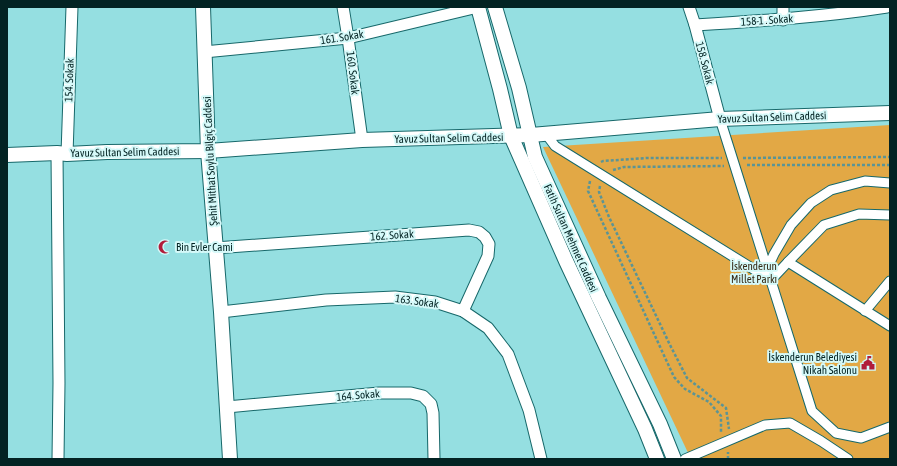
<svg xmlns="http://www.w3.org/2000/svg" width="897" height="466" viewBox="0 0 897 466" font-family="'Asap Condensed',sans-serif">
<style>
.green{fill:#e2a845}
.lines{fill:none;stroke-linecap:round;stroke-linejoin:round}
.pedestrian-casing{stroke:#17686a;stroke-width:11}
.minor-casing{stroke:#17686a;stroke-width:13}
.tertiary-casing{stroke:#17686a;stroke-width:16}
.path{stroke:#5b9495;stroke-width:2.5;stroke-dasharray:3 2;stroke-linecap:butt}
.pedestrian{stroke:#fff;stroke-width:9}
.minor{stroke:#fff;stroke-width:11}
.tertiary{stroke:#fff;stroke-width:14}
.labels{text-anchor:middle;stroke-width:4;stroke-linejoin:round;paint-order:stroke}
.street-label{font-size:11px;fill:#032323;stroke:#d5f9f9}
.poi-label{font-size:11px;fill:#032323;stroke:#d5f9f9;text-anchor:start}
.park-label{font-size:11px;fill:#362a17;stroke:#d5f9f9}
</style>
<rect width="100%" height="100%" fill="#95dfe1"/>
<path class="green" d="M890 125V459H691L543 147Z"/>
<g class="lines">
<g class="pedestrian-casing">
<g id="pedestrian">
<path d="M720 119 812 411 836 433 861 438 890 427"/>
<path d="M546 134 555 146 771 280 788 262 890 326"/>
<path d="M788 262 824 225 859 214 890 215"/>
<path d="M767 269 774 254 791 225 811 203 831 190 865 181 890 183"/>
<path d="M865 311 890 281"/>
<path d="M685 459 765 425 790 423 821 441 848 459"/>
</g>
</g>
<g class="minor-casing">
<g id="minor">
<path d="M343 7 348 38 362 140"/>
<path d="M689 7 695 25 720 119"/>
<path d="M783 7V20"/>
<path d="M695 25C759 21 823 17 887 7"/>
<path d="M204 52 348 38 478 7"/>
<path d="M57 153 59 383 58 459"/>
<path d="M67 154 72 7"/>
<path d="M215 248 469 230 479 232 485 237 489 244 488 256 463 311"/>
<path d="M221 312 326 300 395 297 435 302 463 311 488 328 508 354 529 410 541 459"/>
<path d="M227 407 379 393H411L423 396 431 404 433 413 434 459"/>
</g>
</g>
<g class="tertiary-casing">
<g id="tertiary">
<path d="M203 7 208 151 221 312 230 459"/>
<path d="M478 7 500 89 511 136 566 261 645 429 657 459"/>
<path d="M495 7 519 88 535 157 599 298 660 424 674 459"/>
<path d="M7 155 57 153 67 154 107 152 208 151 362 140 531 135 720 119 890 113"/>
</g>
</g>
<g class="path">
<path d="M743 158 890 157"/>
<path d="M601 162 603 161 647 158H722"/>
<path d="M747 165H890"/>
<path d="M613 170 624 167 724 166"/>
<path d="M590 181 588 191 674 377 685 389 709 402 721 416V433"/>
<path d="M600 186 599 192 609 217 670 345 687 378 726 408 729 429"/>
<path d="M728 459V452"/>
</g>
<use href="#pedestrian" class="pedestrian"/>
<use href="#minor" class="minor"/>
<use href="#tertiary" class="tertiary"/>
</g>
<defs>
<g id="mosque-bare" transform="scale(1.08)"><path d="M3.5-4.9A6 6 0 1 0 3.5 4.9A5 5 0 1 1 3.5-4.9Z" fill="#b11d3a" stroke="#d5f9f9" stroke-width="2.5" paint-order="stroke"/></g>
<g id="civic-bare" transform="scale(1.08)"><path d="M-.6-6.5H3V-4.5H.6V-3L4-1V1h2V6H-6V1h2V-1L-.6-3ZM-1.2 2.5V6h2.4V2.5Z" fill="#b11d3a" stroke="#d5f9f9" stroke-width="2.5" paint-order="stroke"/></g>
</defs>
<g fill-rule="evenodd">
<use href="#mosque-bare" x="165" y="247"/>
<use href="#civic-bare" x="868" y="363"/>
</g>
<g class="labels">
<g class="street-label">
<text transform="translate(767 20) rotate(-4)" y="4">158-1 . Sokak</text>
<text transform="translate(342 37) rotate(-9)" y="4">161. Sokak</text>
<text transform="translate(705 63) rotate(75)" y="4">158. Sokak</text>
<text transform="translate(353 73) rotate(83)" y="4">160. Sokak</text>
<text transform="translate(69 80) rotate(-88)" y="4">154. Sokak</text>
<text transform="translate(772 117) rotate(-2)" y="4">Yavuz Sultan Selim Caddesi</text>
<text transform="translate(449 138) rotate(-1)" y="4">Yavuz Sultan Selim Caddesi</text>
<text transform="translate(125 152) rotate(-1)" y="4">Yavuz Sultan Selim Caddesi</text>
<text transform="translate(210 161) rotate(-93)" y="4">Şehit Mithat Soylu Bilgiç Caddesi</text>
<text transform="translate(392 235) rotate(-4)" y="4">162. Sokak</text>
<text transform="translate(571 238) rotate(66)" y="4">Fatih Sultan Mehmet Caddesi</text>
<text transform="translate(417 301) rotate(8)" y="4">163. Sokak</text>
<text transform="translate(358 395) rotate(-5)" y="4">164. Sokak</text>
</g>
<g class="poi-label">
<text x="176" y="251">Bin Evler Cami</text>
<text x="857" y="361" text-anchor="end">İskenderun Belediyesi<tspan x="857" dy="13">Nikah Salonu</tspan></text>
</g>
<g class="park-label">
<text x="754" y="270">İskenderun<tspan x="754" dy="13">Millet Parkı</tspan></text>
</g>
</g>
<rect width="897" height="466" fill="none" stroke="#032323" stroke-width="16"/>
</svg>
